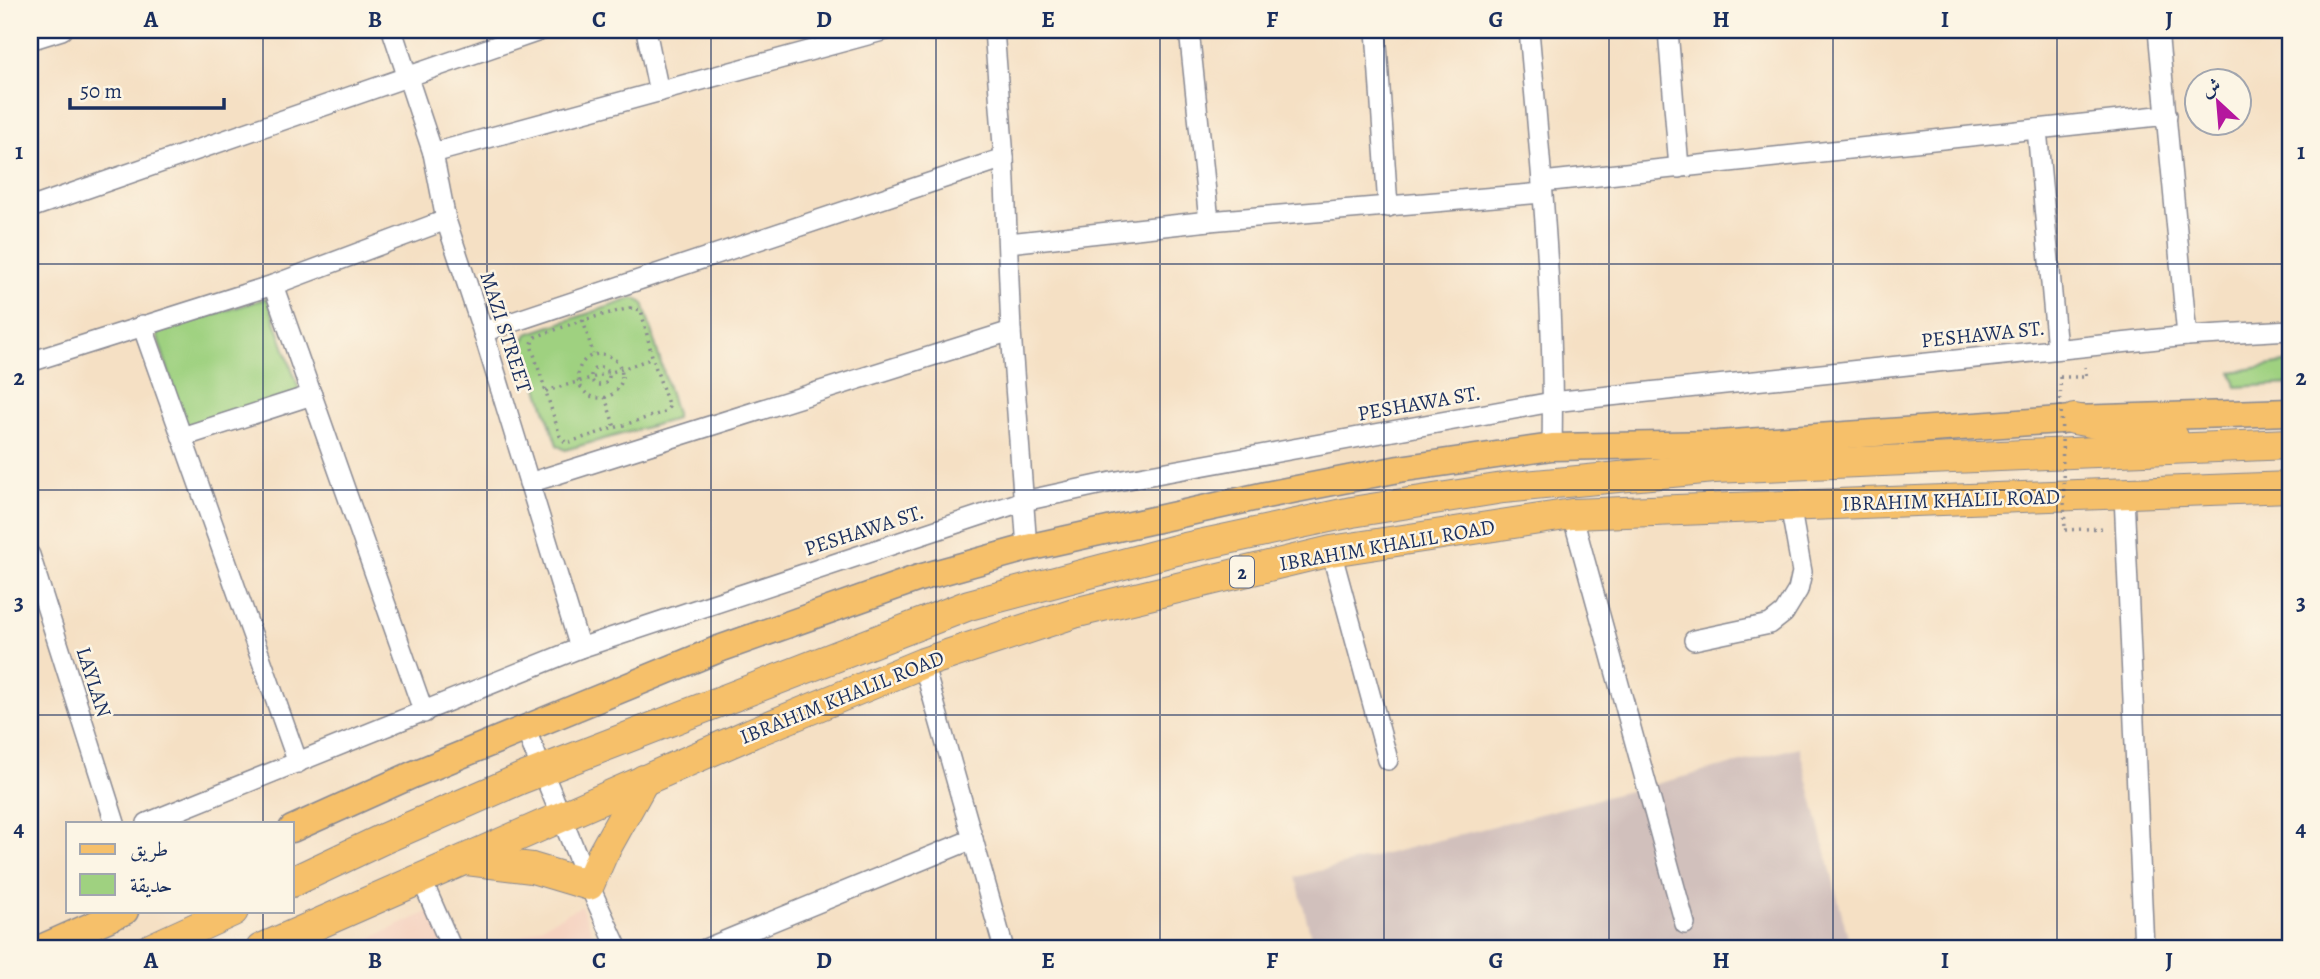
<svg xmlns="http://www.w3.org/2000/svg" width="2320" height="979" viewBox="0 0 2320 979" font-family="Alegreya,Amiri,serif">
<style>
.built{fill:#f5d3c1}
.industrial{fill:#d1c0bc}
.green{fill:#9fd180;stroke:#5d806f;stroke-width:2}
.lines{fill:none;stroke-linecap:round;stroke-linejoin:round}
.minor-casing{stroke:#888891;stroke-width:22}
.major-casing{stroke:#888891;stroke-width:29}
.highway-casing{stroke:#888891;stroke-width:32}
.path{stroke:#888891;stroke-width:3.5;stroke-dasharray:2 5;stroke-linecap:butt}
.minor{stroke:#fff;stroke-width:19}
.major{stroke:#f6c06b;stroke-width:26}
.highway{stroke:#f6c06b;stroke-width:30}
.path-bridge{stroke:#888891;stroke-width:3.5;stroke-dasharray:2 5;stroke-linecap:butt}
.grid{fill:none;stroke:#1b2f5e;stroke-width:2;stroke-opacity:0.55}
.labels{text-anchor:middle;stroke-width:5;stroke-linejoin:round;paint-order:stroke}
.shield{fill:#fcf5e5;stroke:#5e6a86;stroke-width:2}
.shield-label{font-size:19px;font-weight:bold;fill:#1b2f5e}
.street-label{font-size:21px;fill:#1b2f5e;stroke:#fcf5e5}
.neatline{fill:none;stroke:#1b2f5e;stroke-width:2.5}
.grid-label{font-size:23px;text-anchor:middle;font-weight:bold;fill:#1b2f5e}
</style>
<rect width="100%" height="100%" fill="#fcf5e5"/>
<filter id="ink" filterUnits="userSpaceOnUse"><feTurbulence type="fractalNoise" baseFrequency=".0143" numOctaves="2"/><feDisplacementMap in="SourceGraphic" scale="14" xChannelSelector="R" yChannelSelector="G"/><feConvolveMatrix kernelMatrix="1 2 1 2 8 2 1 2 1" color-interpolation-filters="sRGB"/></filter>
<filter id="wash" filterUnits="userSpaceOnUse"><feTurbulence type="fractalNoise" baseFrequency=".00686" numOctaves="4" result="noise"/><feDisplacementMap in="SourceGraphic" scale="28" xChannelSelector="R" yChannelSelector="G"/><feGaussianBlur stdDeviation="1.57" result="paint"/><feColorMatrix in="noise" values="0 0 0 0 0 0 0 0 0 0 0 0 0 0 0 0 0 1.4 0 .05"/><feComposite in="paint" operator="in"/></filter>
<g filter="url(#wash)">
<rect width="100%" height="100%" fill="#f5e0c4"/>
<g class="built">
<path d="M443 905 465 949H347Z"/>
<path d="M581 906 599 949H498Z"/>
</g>
<path class="industrial" d="M1799 747 1851 949H1314L1296 877Z"/>
<g class="green">
<path d="M267 298 300 392 186 427 156 332Z"/>
<path d="M634 298 643 303 676 414V419L565 450 557 445 523 342 527 334Z"/>
<path d="M2290 362V384L2236 387 2232 372Z"/>
</g>
</g>
<g filter="url(#ink)">
<g class="lines">
<g class="minor-casing">
<g id="minor">
<path d="M392 30 433 153 446 220 483 332 580 648"/>
<path d="M646 30 659 92"/>
<path d="M994 30 1004 158 1011 331 1027 548"/>
<path d="M1189 30 1209 221"/>
<path d="M1376 30 1388 207"/>
<path d="M1529 30C1541 167 1555 309 1552 447"/>
<path d="M1668 30 1679 168"/>
<path d="M2158 30 2187 336"/>
<path d="M30 40 62 30"/>
<path d="M2037 129 2057 349"/>
<path d="M433 153 886 30"/>
<path d="M1542 182 2167 115"/>
<path d="M30 208 542 30"/>
<path d="M1008 243 1209 221 1542 193"/>
<path d="M273 285 424 713"/>
<path d="M142 325 298 763"/>
<path d="M483 332 1004 158"/>
<path d="M30 362 273 285 446 220"/>
<path d="M182 437 312 395"/>
<path d="M529 483 1011 331"/>
<path d="M2124 495 2144 949"/>
<path d="M1572 514 1685 924"/>
<path d="M1331 551 1388 760"/>
<path d="M30 555 115 823"/>
<path d="M1694 640 1770 624 1784 613 1798 590 1802 572 1790 505"/>
<path d="M923 663 1004 949"/>
<path d="M525 728 589 885 618 949"/>
<path d="M147 823 580 648 1024 501 1112 482 1552 402 2187 336 2290 330"/>
<path d="M421 878 452 949"/>
<path d="M705 949 973 839"/>
</g>
</g>
<g class="major-casing">
<g id="major">
<path d="M292 829 412 775 719 649 919 578 1027 548 1266 495 1399 469 1552 447 1718 444 2074 419 2290 412"/>
<path d="M39 949 125 911"/>
</g>
</g>
<g class="highway-casing">
<g id="highway">
<path d="M2074 419 2173 437"/>
<path d="M467 860 532 868 589 885 602 855 644 780"/>
<path d="M292 882 385 838 520 779 969 605 1176 550 1352 512 1503 488 1714 468 2290 444"/>
<path d="M150 949 233 911"/>
<path d="M261 949 752 733 923 663 1074 613 1331 551 1572 514 2290 487"/>
</g>
</g>
<g class="path">
<path d="M630 308 641 310 653 360 669 407 665 412 566 443 560 436 531 345 535 337 583 320Z"/>
<path d="M583 320 593 354"/>
<circle cx="600" cy="376" r="22"/>
<circle cx="600" cy="376" r="9"/>
<path d="M2060 377H2086L2085 367"/>
<path d="M546 391 622 369 653 358"/>
<path d="M605 397 615 428"/>
<path d="M2065 530 2105 528"/>
</g>
<use href="#minor" class="minor"/>
<use href="#major" class="major"/>
<use href="#highway" class="highway"/>
<path class="path-bridge" d="M2060 377 2065 530"/>
</g>
</g>
<path class="grid" d="M263 30V823M487 30V949M711 30V949M936 30V949M1160 30V949M1384 30V949M1609 30V949M1833 30V949M2057 30V949M30 264H2290M30 490H2290M30 715H2290M263 911V949"/>
<g class="labels">
<rect class="shield" x="1230" y="556.5" width="24" height="31" rx="5"/>
<g class="shield-label">
<text x="1242" y="579">2</text>
</g>
<g class="street-label">
<text transform="translate(506 332) rotate(72)" y="7">MAZI STREET</text>
<text transform="translate(1983 334) rotate(-6)" y="7">PESHAWA ST.</text>
<text transform="translate(1419 403) rotate(-10)" y="7">PESHAWA ST.</text>
<text transform="translate(1951 500) rotate(-2)" y="7">IBRAHIM KHALIL ROAD</text>
<text transform="translate(864 530) rotate(-18)" y="7">PESHAWA ST.</text>
<text transform="translate(1387 545) rotate(-10)" y="7">IBRAHIM KHALIL ROAD</text>
<text transform="translate(94 682) rotate(72)" y="7">LAYLAN</text>
<text transform="translate(842 697) rotate(-22)" y="7">IBRAHIM KHALIL ROAD</text>
</g>
</g>
<rect width="2320" height="979" fill="none" stroke="#fcf5e5" stroke-width="77"/>
<rect x="66" y="822" width="228" height="91" fill="#fcf5e5" stroke="#a2a6af" stroke-width="2"/>
<rect x="80" y="844" width="35" height="10" fill="#f6c06b" stroke="#a2a6af" stroke-width="2"/>
<text x="130" y="856" font-size="21" fill="#1b2f5e">طريق</text>
<rect x="80" y="874" width="35" height="21" fill="#9fd180" stroke="#a2a6af" stroke-width="2"/>
<text x="130" y="892" font-size="21" fill="#1b2f5e">حديقة</text>
<g transform="translate(2218 102) rotate(334)"><circle r="33" fill="#fcf5e5" stroke="#a2a6af" stroke-width="2"/>
<path d="M0-5L12 26L0 18L-12 26Z" fill="#b5179e"/>
<text y="-10" font-size="19" font-weight="bold" text-anchor="middle" fill="#1b2f5e">ش</text>
</g>
<path d="M70 98v10h154v-10" fill="none" stroke="#1b2f5e" stroke-width="3.5"/>
<text x="80" y="98" font-size="21" fill="#1b2f5e" stroke="#fcf5e5" stroke-width="5" paint-order="stroke">50 m</text>
<rect x="38" y="38" width="2244" height="902" class="neatline"/>
<g class="grid-label">
<text x="151" y="27">A</text>
<text x="375" y="27">B</text>
<text x="599" y="27">C</text>
<text x="824" y="27">D</text>
<text x="1048" y="27">E</text>
<text x="1272" y="27">F</text>
<text x="1496" y="27">G</text>
<text x="1721" y="27">H</text>
<text x="1945" y="27">I</text>
<text x="2169" y="27">J</text>
<text x="19" y="159">1</text>
<text x="2301" y="159">1</text>
<text x="19" y="385">2</text>
<text x="2301" y="385">2</text>
<text x="19" y="610">3</text>
<text x="2301" y="610">3</text>
<text x="19" y="836">4</text>
<text x="2301" y="836">4</text>
<text x="151" y="968">A</text>
<text x="375" y="968">B</text>
<text x="599" y="968">C</text>
<text x="824" y="968">D</text>
<text x="1048" y="968">E</text>
<text x="1272" y="968">F</text>
<text x="1496" y="968">G</text>
<text x="1721" y="968">H</text>
<text x="1945" y="968">I</text>
<text x="2169" y="968">J</text>
</g>
</svg>
